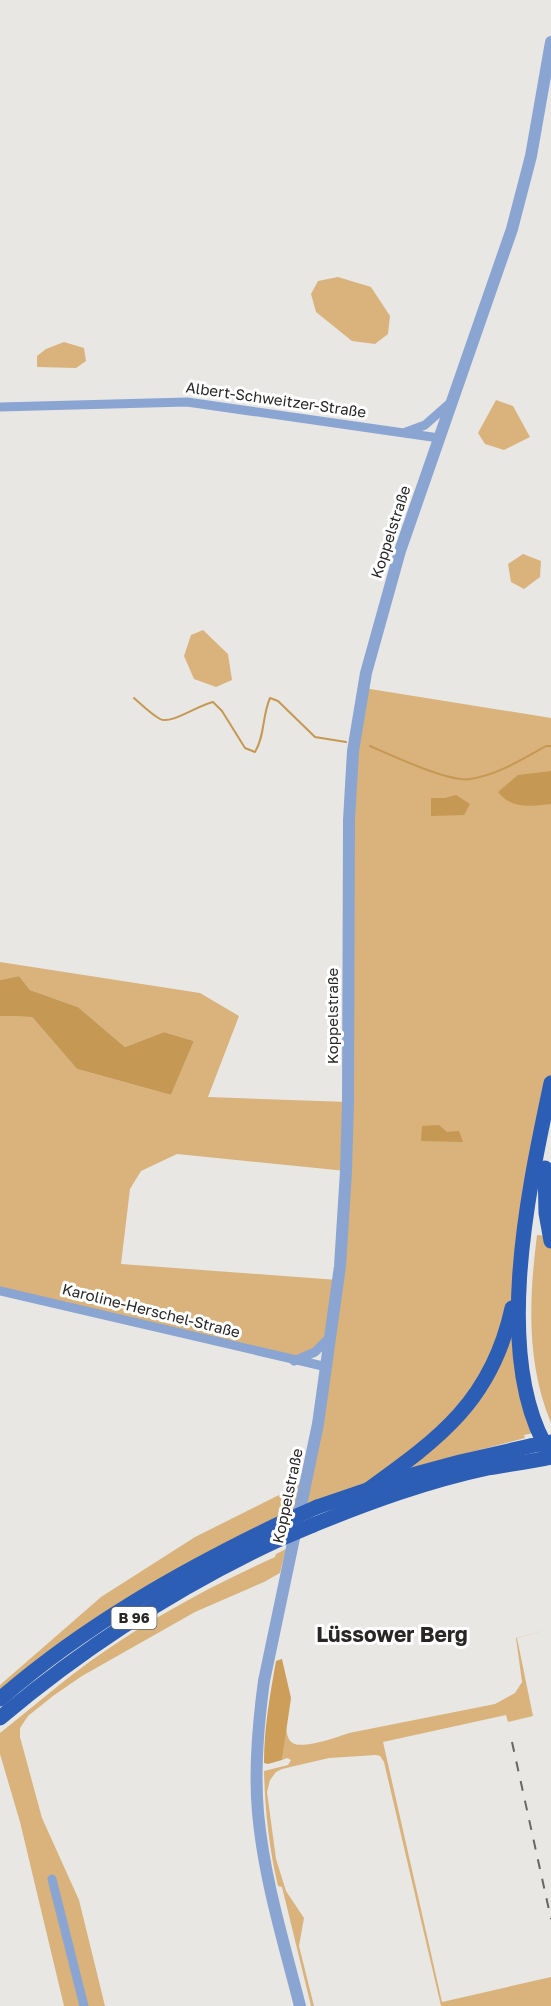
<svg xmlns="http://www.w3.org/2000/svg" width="551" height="2006" viewBox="0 0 551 2006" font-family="'Golos Text',sans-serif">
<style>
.green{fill:#d9b37b;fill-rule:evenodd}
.forest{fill:#cc9e5a}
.water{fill:#c59853}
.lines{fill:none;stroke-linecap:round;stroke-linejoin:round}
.stream{stroke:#c59853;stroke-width:2}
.minor{stroke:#8aa5d2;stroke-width:9}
.tertiary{stroke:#8aa5d2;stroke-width:12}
.trunk{stroke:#2c5eb6;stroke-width:15}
.rail{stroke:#676664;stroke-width:2;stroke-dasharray:10 10;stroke-linecap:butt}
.trunk-bridge{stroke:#2c5eb6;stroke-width:15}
.labels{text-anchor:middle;stroke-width:6;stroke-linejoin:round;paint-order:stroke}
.shield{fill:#fff;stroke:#686867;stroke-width:1.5}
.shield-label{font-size:14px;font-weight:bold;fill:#282726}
.street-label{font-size:15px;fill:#282726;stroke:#fff}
.district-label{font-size:21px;font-weight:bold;fill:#282726;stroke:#fff}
</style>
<rect width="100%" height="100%" fill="#e9e7e4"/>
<g class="green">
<path d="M338 277 371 287 390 316 388 334 375 344 352 341 316 312 311 294 318 281Z"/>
<path d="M64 342 84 348 86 361 76 368 37 367V356L46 349Z"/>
<path d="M496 400 513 406 530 437 504 450 485 444 478 433Z"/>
<path d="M523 554 541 561 540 577 524 589 511 582 508 564Z"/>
<path d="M203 630 228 654 232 680 216 687 194 679 184 656 191 635Z"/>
<path d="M364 688 551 718V1083L512 1310 477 1392 369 1489 201 1562 0 1699V1685L101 1597 195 1537 287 1491 307 1479 331 1337 294 1361 0 1291V1016L32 1017 77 1069 171 1095 194 1041 164 1032 125 1047 78 1007 30 990 19 976 0 980V962L200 993 239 1016 208 1097 348 1102V845ZM177 1154 346 1171 338 1280 121 1264 130 1189 141 1171Z"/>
<path d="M537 1235 547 1236 551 1249V1423C526 1363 529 1298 537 1235Z"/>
<path d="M513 1320 538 1432 524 1435 525 1438 409 1468 437 1443Z"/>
<path d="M286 1549 280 1573 264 1582 195 1612 82 1676 53 1696 28 1716 20 1728V1737L42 1818 79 1900 105 2006H64L20 1822 0 1754V1733C23 1715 45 1696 68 1678 131 1629 202 1590 275 1557L276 1554Z"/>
<path d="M551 1629 517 1638 533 1716 508 1722 506 1715 383 1742 442 2002 551 1977V2006H441L384 1762 380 1756 376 1755 329 1758 282 1769 276 1772 270 1780 267 1792 276 1859 286 1891 304 1918 299 1946 314 2006H311L282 1887 278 1886C269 1848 265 1810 264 1771L288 1765 291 1760 287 1758 282 1760 286 1728C287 1734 288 1742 295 1744 306 1748 338 1737 349 1733L495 1704 515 1693 522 1682 516 1638Z"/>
</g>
<path class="forest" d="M282 1659 291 1698 282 1760 268 1764 264 1763C264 1728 270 1695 276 1661Z"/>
<g class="water">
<path d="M551 771V804C530 806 513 810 498 792L518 775Z"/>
<path d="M456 795 470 804 464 815 431 816V798H445Z"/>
<path d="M19 976 30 990 78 1007 125 1047 164 1032 194 1041 171 1095 77 1069 32 1017 0 1016V980Z"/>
<path d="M439 1125 447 1132 459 1131 463 1142 421 1141 422 1126Z"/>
</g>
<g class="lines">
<g class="stream">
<path d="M134 698C142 705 151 714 160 719 171 725 198 705 213 702L222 711 245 748 255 752C265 736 262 716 270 698L278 701 315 737 346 742"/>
<path d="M370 746C391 755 450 783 470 779 497 775 523 759 546 746H551"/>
</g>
<g class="minor">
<path d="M0 407 187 402 439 438"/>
<path d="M406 432 425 425 451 402"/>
<path d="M0 1291 327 1367"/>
<path d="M294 1361 315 1352 331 1336"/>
<path d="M52 1879 84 2006"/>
</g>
<path class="tertiary" d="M300 2006C284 1943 264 1879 258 1813 254 1769 258 1725 264 1681L318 1424 340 1266 346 1171 348 1102 349 820 353 751 366 673 400 551 512 229 531 156 551 42"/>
<g class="trunk">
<path d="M551 1083C529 1187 490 1361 551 1455"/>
<path d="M545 1168 546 1213 551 1241"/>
<path d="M369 1489C440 1438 492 1400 512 1308"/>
<path d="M317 1507 408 1476 460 1462 530 1446"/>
<path d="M313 1525C370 1502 427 1481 488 1468 509 1464 530 1462 551 1457"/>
<path d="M0 1699C85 1625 183 1570 285 1521"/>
<path d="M0 1718C87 1645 177 1587 280 1539"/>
</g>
<path class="rail" d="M512 1742 551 1919"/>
<g class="trunk-bridge">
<path d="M530 1446 551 1442"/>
<path d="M285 1521 317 1507"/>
<path d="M280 1539 313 1525"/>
</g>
</g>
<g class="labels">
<rect class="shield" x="111.5" y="1607" width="45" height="22" rx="4.5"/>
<g class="shield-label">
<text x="134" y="1623">B 96</text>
</g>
<g class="street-label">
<text transform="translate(276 400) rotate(8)" y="5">Albert-Schweitzer-Straße</text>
<text transform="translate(391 532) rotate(-72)" y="5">Koppelstraße</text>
<text transform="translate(333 1016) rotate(-90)" y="5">Koppelstraße</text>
<text transform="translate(151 1311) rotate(14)" y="5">Karoline-Herschel-Straße</text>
<text transform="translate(288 1496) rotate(-78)" y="5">Koppelstraße</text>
</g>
<g class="district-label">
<text x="392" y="1642">Lüssower Berg</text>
</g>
</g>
</svg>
